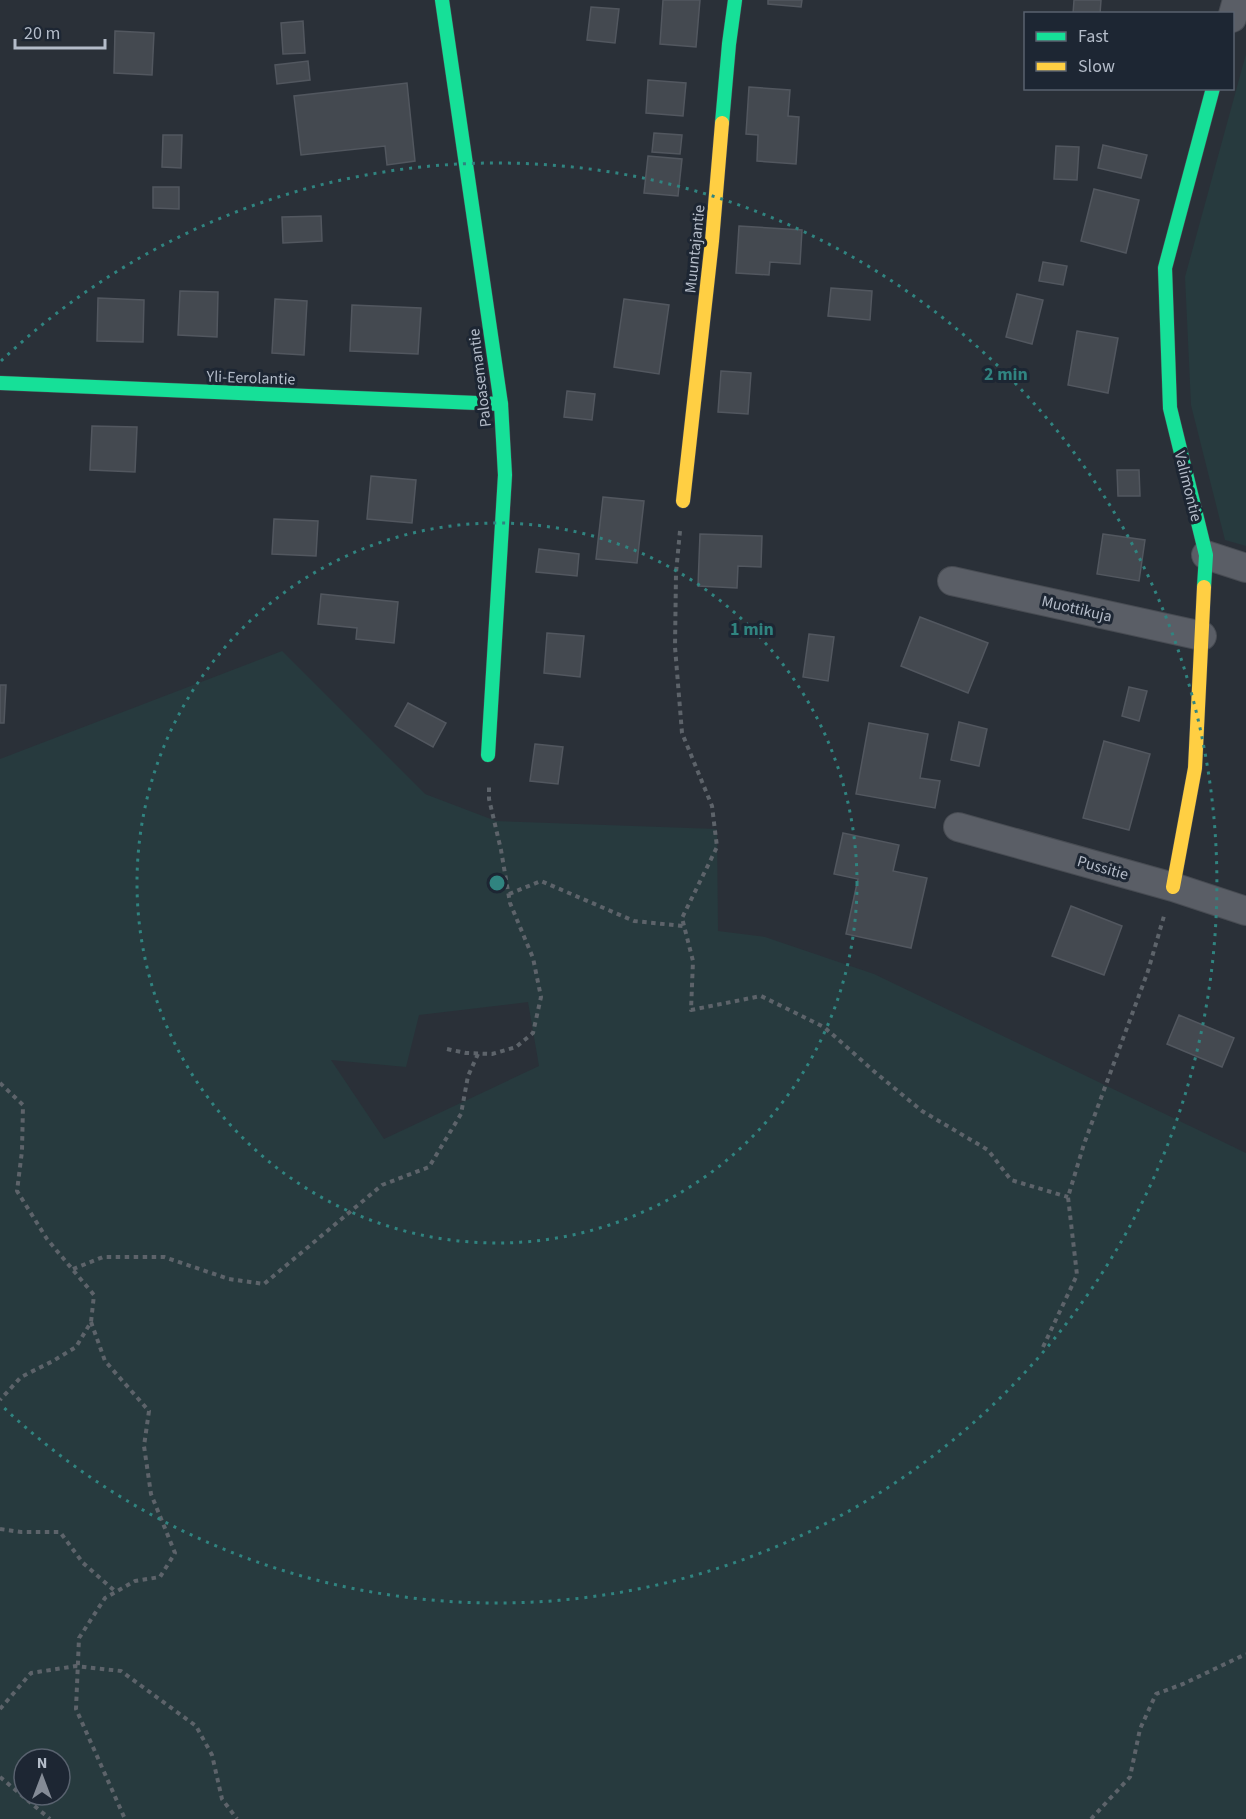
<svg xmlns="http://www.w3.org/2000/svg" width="1246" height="1819" viewBox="0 0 1246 1819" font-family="'Source Sans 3',sans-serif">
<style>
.green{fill:#273a3e;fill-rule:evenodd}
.building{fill:#444950;stroke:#52575f;stroke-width:1.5}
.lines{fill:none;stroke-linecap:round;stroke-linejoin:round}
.street-casing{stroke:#484c53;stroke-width:30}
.fast-casing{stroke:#484c53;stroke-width:15}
.slow-casing{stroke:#484c53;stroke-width:15}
.path{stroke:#5d636a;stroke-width:4;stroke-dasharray:4.5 4.5;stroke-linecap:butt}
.street{stroke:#5a5e66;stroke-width:28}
.fast{stroke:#16e098;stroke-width:14}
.slow{stroke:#ffcf43;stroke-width:14}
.ring{fill:none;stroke:#308480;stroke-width:3;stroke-dasharray:3 6}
.labels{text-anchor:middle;stroke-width:6;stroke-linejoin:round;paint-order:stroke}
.street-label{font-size:16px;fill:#b4bcc9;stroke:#1d2633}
.centre{fill:#308480;stroke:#1d2633;stroke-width:3}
.ring-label{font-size:18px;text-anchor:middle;font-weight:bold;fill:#308480;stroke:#1d2633;stroke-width:6;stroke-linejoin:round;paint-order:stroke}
</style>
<rect width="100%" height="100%" fill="#2a3038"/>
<g class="green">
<path d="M1246 54V546L1225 540 1191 405 1185 277Z"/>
<path d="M282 651 425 794 496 821 717 829 718 931 765 937 874 974 1246 1153V1819H0V759ZM528 1002 539 1066 384 1139 331 1060 406 1067 419 1015ZM24 1759H60V1795H24Z"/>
</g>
<g class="building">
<path d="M663 0H700L696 47 660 44Z"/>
<path d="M768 0H802L801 7 768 4Z"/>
<path d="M1074 0H1101L1100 14H1073Z"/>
<path d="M591 7 619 9 615 43 587 40Z"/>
<path d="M303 21 305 53 283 54 281 23Z"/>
<path d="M115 31 154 33 152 75 114 73Z"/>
<path d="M308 61 310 80 277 84 275 65Z"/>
<path d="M648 80 686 83 683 116 646 113Z"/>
<path d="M407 83 415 161 387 165 385 146 301 155 294 96Z"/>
<path d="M749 87 790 90 788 116 799 117 796 164 757 161 758 135 746 134Z"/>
<path d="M654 133 682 135 680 154 652 152Z"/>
<path d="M163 135H182L181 168 162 167Z"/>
<path d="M1103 145 1147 155 1141 178 1098 168Z"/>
<path d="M1056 146 1079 147 1077 180 1054 179Z"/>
<path d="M648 156 682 159 678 196 644 193Z"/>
<path d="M153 187H179V209L153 208Z"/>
<path d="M1094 189 1139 200 1126 253 1081 241Z"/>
<path d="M321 216 322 241 283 243 282 217Z"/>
<path d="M739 226 802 230 800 264 770 262 769 275 736 273Z"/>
<path d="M1043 262 1067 266 1063 285 1039 281Z"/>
<path d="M831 288 872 291 870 320 828 316Z"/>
<path d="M180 291 218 292 217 337 178 335Z"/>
<path d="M1017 294 1043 300 1032 344 1006 337Z"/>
<path d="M98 298 144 300 143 342 97 341Z"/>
<path d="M275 299 307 301 304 355 272 353Z"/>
<path d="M624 299 669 305 659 374 614 367Z"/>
<path d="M352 305 421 308 418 354 350 351Z"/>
<path d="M1077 331 1118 338 1108 393 1068 385Z"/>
<path d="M721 371 751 373 748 414 718 412Z"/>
<path d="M567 391 595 394 592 420 564 417Z"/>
<path d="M92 426 137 427 135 472 90 470Z"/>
<path d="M1117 470H1139L1140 496H1118Z"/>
<path d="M371 476 416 480 412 523 367 519Z"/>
<path d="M603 497 644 501 637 563 596 559Z"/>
<path d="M274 519 318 521 316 556 272 554Z"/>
<path d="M700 534 762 536 761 567 738 566 737 588 698 586Z"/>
<path d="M1103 534 1145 540 1139 581 1097 574Z"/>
<path d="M539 549 579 554 577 576 536 572Z"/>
<path d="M321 594 398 602 394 643 356 639 357 628 318 624Z"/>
<path d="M920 617 988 643 968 693 901 666Z"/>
<path d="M547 633 584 636 580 677 544 673Z"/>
<path d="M809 634 834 637 828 681 803 677Z"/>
<path d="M0 685H6L4 723H0Z"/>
<path d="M1129 687 1147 691 1139 721 1122 716Z"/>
<path d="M408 703 446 723 433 747 395 726Z"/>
<path d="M959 722 987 729 979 766 951 760Z"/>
<path d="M869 723 928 734 920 778 940 781 935 808 856 794Z"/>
<path d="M1104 741 1150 754 1129 830 1083 818Z"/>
<path d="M535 744 563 747 558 784 530 781Z"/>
<path d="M843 833 899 845 893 871 927 878 911 948 846 934 858 879 834 874Z"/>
<path d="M1071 906 1122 926 1104 975 1052 956Z"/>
<path d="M1179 1015 1234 1038 1222 1067 1167 1044Z"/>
</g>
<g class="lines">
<g class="street-casing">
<g id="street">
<path d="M1232 18 1237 0"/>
<path d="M1206 555 1246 568"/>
<path d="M952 581 1202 636"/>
<path d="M958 827 1173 887 1246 911"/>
</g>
</g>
<g class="fast-casing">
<g id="fast">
<path d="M442 0 501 404 505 475 488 755"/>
<path d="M722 123 729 44 735 0"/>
<path d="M0 383 501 404"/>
<path d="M1204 587 1206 555 1170 408 1165 268 1213 88"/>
</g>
</g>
<g class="slow-casing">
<g id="slow">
<path d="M683 501 712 241 722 123"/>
<path d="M1173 887 1195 768 1204 587"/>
</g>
</g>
<g class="path">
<path d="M680 531 676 573 675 647 682 733 712 806 717 847 682 918 693 961 691 1010 761 996 824 1027 876 1073 922 1111 988 1150 1011 1180 1068 1197"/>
<path d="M509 894 541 881 634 921 683 926"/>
<path d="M447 1049 466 1053 492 1054 516 1047 533 1033 541 997 533 958 510 903 501 850 489 799V785"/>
<path d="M0 1083 23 1105 22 1151 17 1191 47 1239 94 1295 91 1322 76 1347 53 1361 21 1377 0 1400"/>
<path d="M73 1269 103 1257H164L229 1279 264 1284 382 1185 429 1167 461 1114 468 1076 478 1054"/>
<path d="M91 1322 105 1361 149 1411 144 1446 151 1494 175 1553 160 1577 135 1581 105 1598 79 1638 76 1709 125 1819"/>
<path d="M1043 1347 1077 1275 1068 1197 1084 1144 1148 971 1164 916"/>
<path d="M0 1529 21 1532H60L83 1563 116 1592"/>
<path d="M0 1709 31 1673 76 1666 121 1671 196 1726 212 1755 222 1799 237 1819"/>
<path d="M0 1777 50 1819"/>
<path d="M1091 1819 1130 1777 1140 1729 1156 1694 1183 1684 1246 1654"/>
</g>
<use href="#street" class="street"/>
<use href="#fast" class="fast"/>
<use href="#slow" class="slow"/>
</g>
<g class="ring">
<circle cx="497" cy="883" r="360"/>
<path d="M1 361A720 720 0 1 1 1 1405"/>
</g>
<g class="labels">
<g class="street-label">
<text transform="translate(694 249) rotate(-84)" y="6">Muuntajantie</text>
<text transform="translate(251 377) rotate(2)" y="6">Yli-Eerolantie</text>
<text transform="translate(479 378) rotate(-97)" y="6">Paloasemantie</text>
<text transform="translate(1189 486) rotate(76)" y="6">Valimontie</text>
<text transform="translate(1077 608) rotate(13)" y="6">Muottikuja</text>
<text transform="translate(1103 867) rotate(16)" y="6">Pussitie</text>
</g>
</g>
<circle cx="497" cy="883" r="9" class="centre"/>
<g class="ring-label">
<text x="1006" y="380">2 min</text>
<text x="752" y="635">1 min</text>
</g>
<rect x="1024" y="12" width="210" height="78" fill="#1d2633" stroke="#59626f" stroke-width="1.5"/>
<rect x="1036" y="32" width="30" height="9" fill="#16e098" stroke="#59626f" stroke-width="1.5"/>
<text x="1078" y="42" font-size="18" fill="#b4bcc9">Fast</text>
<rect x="1036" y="62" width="30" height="9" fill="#ffcf43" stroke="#59626f" stroke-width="1.5"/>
<text x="1078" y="72" font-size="18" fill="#b4bcc9">Slow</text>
<g transform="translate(42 1777)"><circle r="28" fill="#1d2633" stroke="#59626f" stroke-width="1.5"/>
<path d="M0-4.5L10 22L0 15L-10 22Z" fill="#848b96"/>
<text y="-9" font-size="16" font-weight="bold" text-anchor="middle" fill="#b4bcc9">N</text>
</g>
<path d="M15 39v9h90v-9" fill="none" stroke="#b4bcc9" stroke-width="3"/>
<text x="24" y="39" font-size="18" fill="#b4bcc9" stroke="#1d2633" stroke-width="4.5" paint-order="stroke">20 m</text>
</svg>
